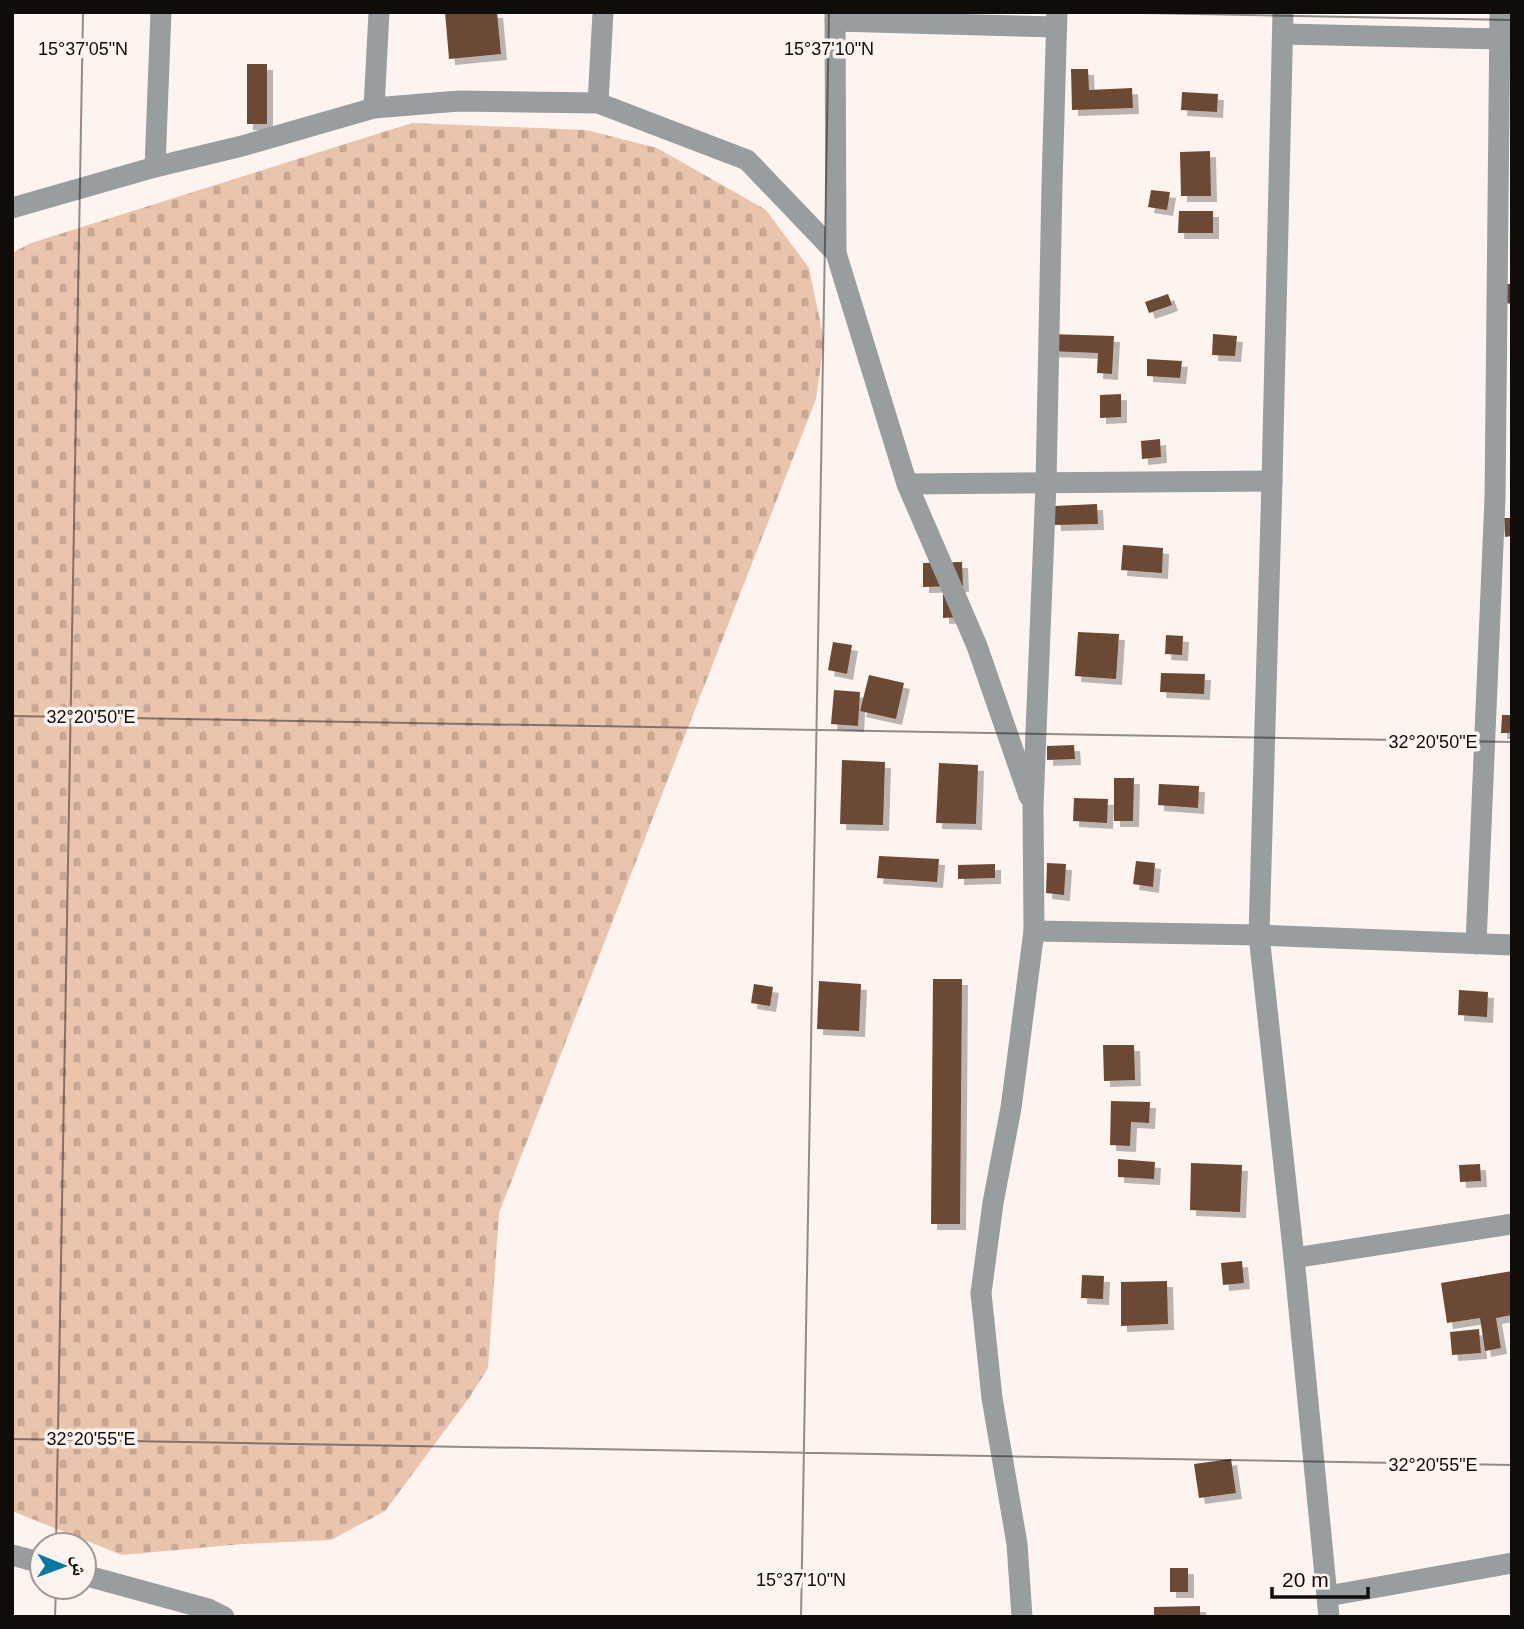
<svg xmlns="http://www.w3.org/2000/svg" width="1524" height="1629" viewBox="0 0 1524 1629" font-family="Helvetica,'Noto Naskh Arabic',sans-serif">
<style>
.cemetery{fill:url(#cemetery-stones)}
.building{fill:#6c4a34;filter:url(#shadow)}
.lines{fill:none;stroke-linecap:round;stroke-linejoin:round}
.street{stroke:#989da0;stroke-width:21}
.ticks{fill:none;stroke:#100c0a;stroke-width:2;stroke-opacity:0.45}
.ticks-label{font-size:18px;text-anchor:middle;fill:#100c0a;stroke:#fef4ef;stroke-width:7;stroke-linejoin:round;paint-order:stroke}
</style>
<defs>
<pattern id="cemetery-stones" width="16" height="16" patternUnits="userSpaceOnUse" patternTransform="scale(1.75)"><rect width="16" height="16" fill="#eac4ad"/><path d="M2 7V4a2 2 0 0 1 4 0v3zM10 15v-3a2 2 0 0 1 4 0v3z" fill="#c8a794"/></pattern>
<filter id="shadow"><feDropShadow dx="6" dy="6" stdDeviation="0" flood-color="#0004"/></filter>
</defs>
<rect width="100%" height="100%" fill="#fef4ef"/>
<path class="cemetery" d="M412 123 586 130 657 148 766 210 809 268 824 340 816 399 499 1213 488 1368 469 1398 385 1511 331 1540 243 1544 122 1555 12 1511V253L31 243Z"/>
<g class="building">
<path d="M445 12H497L501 54 449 59Z"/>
<rect x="247" y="64" width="20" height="60"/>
<path d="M1071 69H1088L1089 90 1132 88 1133 108 1072 110Z"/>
<path d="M1182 92 1218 94 1217 112 1181 110Z"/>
<path d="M1210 151 1211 196H1181L1180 152Z"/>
<path d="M1151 190 1170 192 1167 210 1148 207Z"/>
<path d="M1179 211H1213V233H1178Z"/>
<path d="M1506 284H1512V304L1506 303Z"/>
<path d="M1168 294 1172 305 1149 313 1145 302Z"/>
<path d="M1049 334 1114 336 1112 374 1097 373 1098 353 1048 351Z"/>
<path d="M1213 334 1237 336 1235 356 1212 355Z"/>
<path d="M1147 359 1182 361 1180 378 1147 376Z"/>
<path d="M1121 394V417L1100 418V395Z"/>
<path d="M1160 439 1161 457 1142 459 1141 441Z"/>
<path d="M1097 504 1098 524 1055 525 1054 506Z"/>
<path d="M1504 518H1512V536L1505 537Z"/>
<path d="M1123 545 1163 548 1162 573 1121 570Z"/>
<path d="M962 562 963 586 923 587V563Z"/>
<path d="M943 590 961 617 943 618Z"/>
<path d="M1078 632 1119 634 1116 679 1075 676Z"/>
<path d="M1166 635 1183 636 1182 655 1165 654Z"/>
<path d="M833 642 852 645 847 674 828 670Z"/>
<path d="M1161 673 1205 674 1204 694 1160 692Z"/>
<path d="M869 675 904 683 896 719 860 711Z"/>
<path d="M834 690 860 692 858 726 831 724Z"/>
<path d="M1502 715H1512V733H1501Z"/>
<path d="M1074 745 1075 759 1047 760V746Z"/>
<path d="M842 760 885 762 883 825 840 824Z"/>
<path d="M939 763 978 765 976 824 936 823Z"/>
<path d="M1114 778H1134L1133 821H1114Z"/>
<path d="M1159 784 1199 786 1198 808 1158 805Z"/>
<path d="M1074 798 1108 799 1107 823 1073 821Z"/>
<path d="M879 856 939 859 937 882 877 878Z"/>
<path d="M1136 861 1155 863 1153 887 1133 884Z"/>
<path d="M1047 863 1066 864 1064 895 1046 893Z"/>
<path d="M995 864V878L958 879V865Z"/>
<path d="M933 979H962L960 1224H931Z"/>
<path d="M819 981 861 984 859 1031 817 1029Z"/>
<path d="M754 984 773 987 770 1006 751 1003Z"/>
<path d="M1459 990 1488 992 1487 1017 1458 1015Z"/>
<path d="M1103 1045H1134L1135 1080 1104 1081Z"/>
<path d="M1111 1101 1150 1102 1149 1123 1131 1122 1130 1146 1110 1145Z"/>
<path d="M1118 1159 1155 1162 1154 1179 1118 1177Z"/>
<path d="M1191 1163 1242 1165 1240 1212 1190 1210Z"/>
<path d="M1480 1164 1481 1181 1460 1182 1459 1165Z"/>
<path d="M1242 1261 1244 1283 1223 1285 1221 1263Z"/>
<path d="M1512 1271V1315L1496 1318 1501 1348 1485 1351 1480 1318 1447 1323 1441 1283Z"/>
<path d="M1082 1275 1104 1276 1103 1299 1081 1298Z"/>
<path d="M1167 1281 1168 1324 1121 1326V1282Z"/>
<path d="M1479 1329 1481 1353 1452 1355 1450 1332Z"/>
<path d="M1231 1459 1236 1493 1199 1498 1194 1464Z"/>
<rect x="1170" y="1568" width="18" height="24"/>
<path d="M1200 1606V1617H1154V1607Z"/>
</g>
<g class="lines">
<g class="street">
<path d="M835 12 836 253"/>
<path d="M1283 12 1272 481 1259 935 1294 1258 1329 1617"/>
<path d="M835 21 1056 27"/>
<path d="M1284 34 1500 39"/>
<path d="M598 103 603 12"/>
<path d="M374 108 379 12"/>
<path d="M155 167 161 12"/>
<path d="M12 208 155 167 242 146 374 108 459 101 598 103 747 160 836 253 907 484 977 646 1029 796"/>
<path d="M907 484 1272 481"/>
<path d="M1034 931 1259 935 1512 945"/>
<path d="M1476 944 1495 498 1500 12"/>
<path d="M1294 1258 1512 1224"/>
<path d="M12 1555 42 1563"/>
<path d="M84 1575 208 1609 224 1617"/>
<path d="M1328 1596 1512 1563"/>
<path d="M1022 1617 1017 1544 992 1398 981 1293 993 1203 1011 1108 1034 931 1033 806 1046 484 1052 184 1057 12"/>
</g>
</g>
<path class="ticks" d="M1092 12 1512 20M12 716 1512 742M12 1439 1512 1465M56 1545 83 12M55 1617 56 1587M801 1617 829 12"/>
<g class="ticks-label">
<text x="83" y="55">15°37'05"N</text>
<text x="829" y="55">15°37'10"N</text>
<text x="91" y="723">32°20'50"E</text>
<text x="1433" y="748">32°20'50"E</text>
<text x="91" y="1445">32°20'55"E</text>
<text x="1433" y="1471">32°20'55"E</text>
<text x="801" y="1586">15°37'10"N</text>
</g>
<rect width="1524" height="1629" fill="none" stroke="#100c0a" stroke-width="28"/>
<g transform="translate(63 1566) rotate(91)"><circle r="33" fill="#fef4ef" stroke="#9f9793" stroke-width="2"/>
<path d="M0-5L12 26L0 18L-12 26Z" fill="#017aa2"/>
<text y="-10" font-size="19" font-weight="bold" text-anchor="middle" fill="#100c0a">ش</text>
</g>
<path d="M1272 1587v10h96v-10" fill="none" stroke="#100c0a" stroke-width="3.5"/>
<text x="1282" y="1587" font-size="21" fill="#100c0a" stroke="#fef4ef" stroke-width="5" paint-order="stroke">20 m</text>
</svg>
